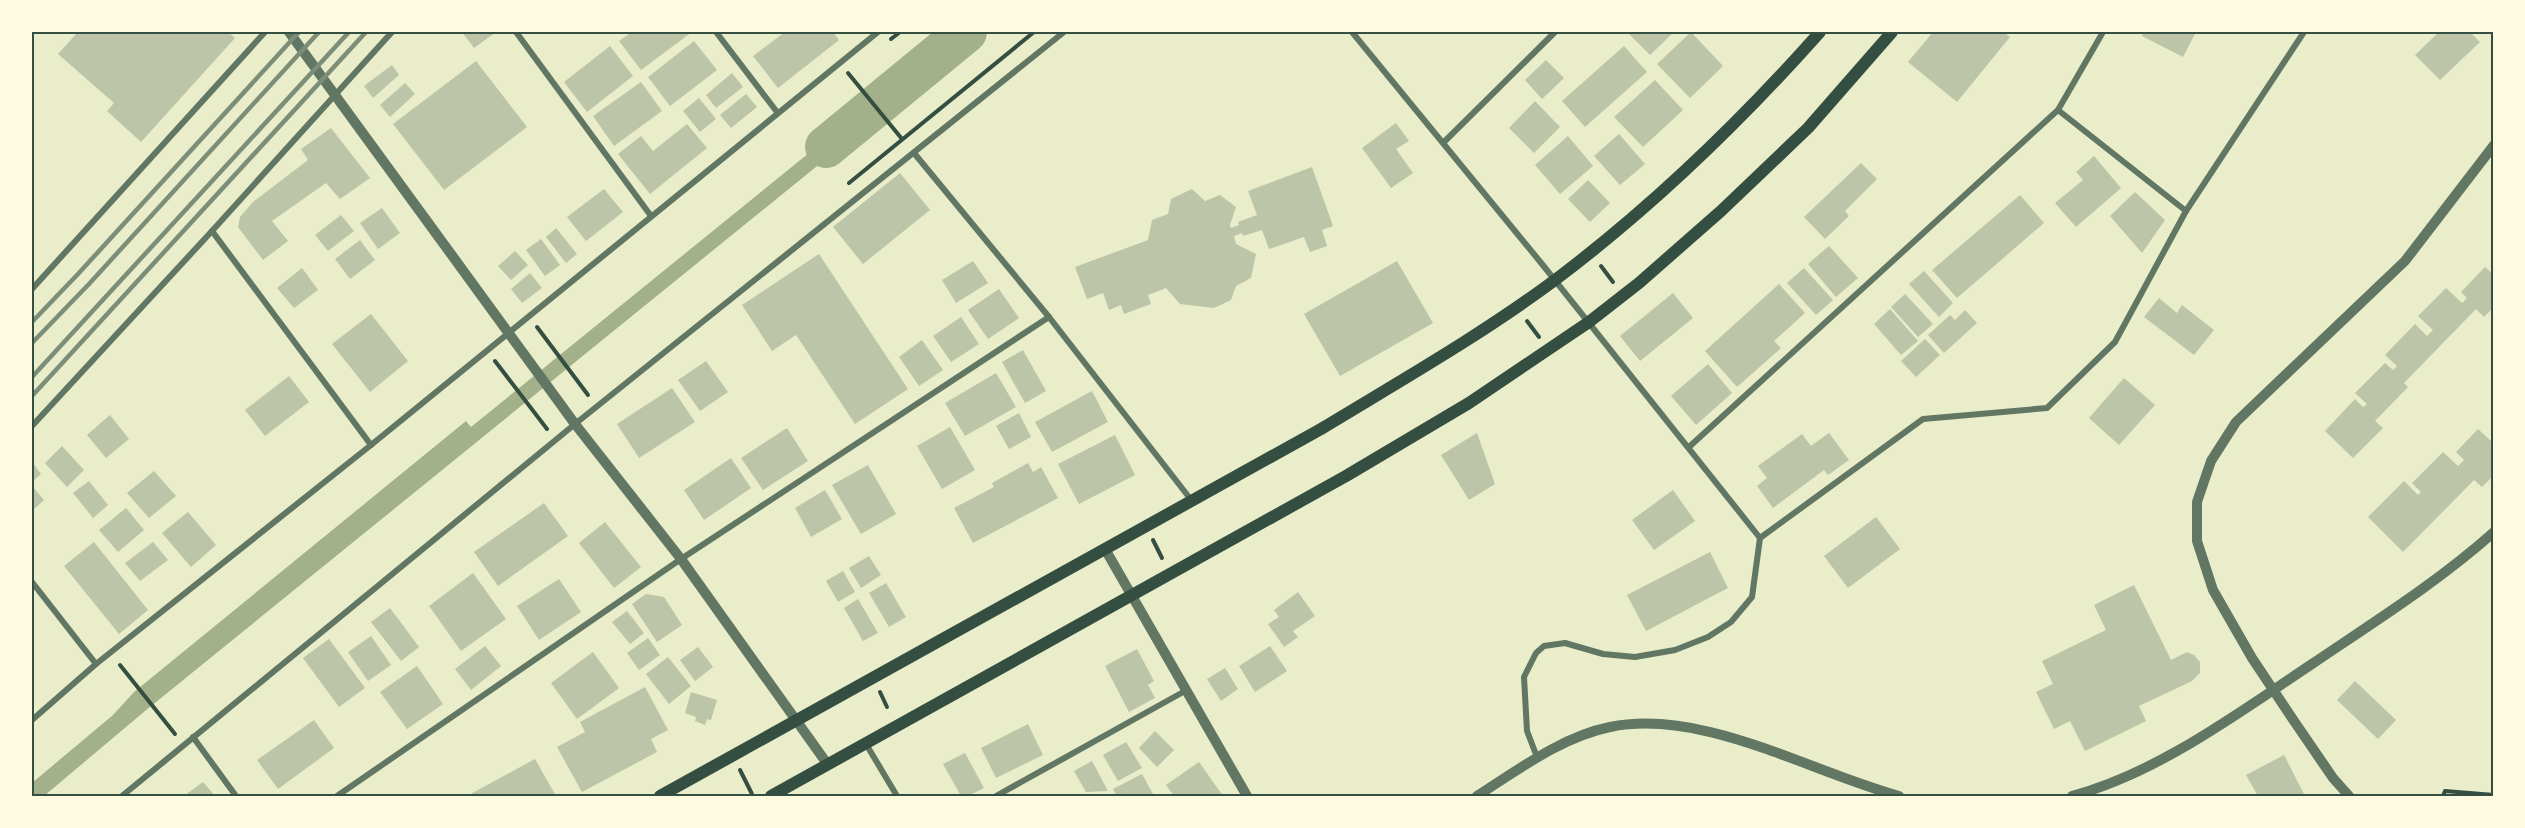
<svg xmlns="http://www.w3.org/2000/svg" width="2525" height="828" viewBox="0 0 2525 828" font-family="'Public Sans',sans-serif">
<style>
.water{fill:#a3b18a}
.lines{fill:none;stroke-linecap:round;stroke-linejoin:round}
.river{stroke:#a3b18a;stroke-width:42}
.building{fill:#bcc5a7}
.path{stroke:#344e41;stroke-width:4}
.minor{stroke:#617663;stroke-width:6}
.tertiary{stroke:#617663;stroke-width:10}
.secondary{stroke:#344e41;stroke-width:12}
.rail{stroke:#7c8e77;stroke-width:4.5}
.neatline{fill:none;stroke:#344e41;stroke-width:2}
</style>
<rect width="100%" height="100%" fill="#e9edc9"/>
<path class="water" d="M867 106 875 119 145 711 44 796H32V783L113 715 134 692 466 421 471 427Z"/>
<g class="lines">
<path class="river" d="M826 147 966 32"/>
</g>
<g class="building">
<path d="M78 32H228L235 38 141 142 107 111 114 103 58 54Z"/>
<path d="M462 32H496L474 48Z"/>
<path d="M632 32H692L641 70 619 41Z"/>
<path d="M785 32H833L839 40 778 88 753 56Z"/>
<path d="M1627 32H1674L1650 55Z"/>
<path d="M1691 32 1723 66 1690 98 1657 64Z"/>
<path d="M1933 32H2003L2010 37 1957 102 1908 62Z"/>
<path d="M2144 32H2196L2183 57 2142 36Z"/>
<path d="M2439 32H2470L2480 42 2440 80 2415 55Z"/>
<path d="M694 41 717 70 670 106 648 77Z"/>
<path d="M610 46 633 76 587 112 564 82Z"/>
<path d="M1624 46 1647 72 1585 127 1562 101Z"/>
<path d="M1546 60 1564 78 1542 99 1525 80Z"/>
<path d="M476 61 527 127 444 190 393 124Z"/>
<path d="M392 65 399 75 373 98 364 86Z"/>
<path d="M732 73 743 87 716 108 706 95Z"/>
<path d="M1655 80 1683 110 1643 147 1614 117Z"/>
<path d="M641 82 662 111 614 146 593 116Z"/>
<path d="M405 83 415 94 390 117 380 105Z"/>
<path d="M746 94 757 107 731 128 720 115Z"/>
<path d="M699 98 716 119 700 132 683 111Z"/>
<path d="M1535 101 1560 127 1534 153 1509 128Z"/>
<path d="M1396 123 1409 141 1396 149 1413 173 1391 188 1362 148Z"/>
<path d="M687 124 707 148 650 194 618 154 641 136 653 151Z"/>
<path d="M331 128 370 178 340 199 326 183 272 221 288 241 263 260 238 227 240 217 253 202 308 160 301 149Z"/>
<path d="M1619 134 1645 164 1620 185 1594 156Z"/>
<path d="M1568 136 1593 166 1560 194 1535 165Z"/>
<path d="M2094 156 2121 188 2076 227 2055 203 2083 180 2076 172Z"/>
<path d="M1861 163 1877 179 1845 211 1849 216 1825 239 1804 217Z"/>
<path d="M1312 167 1333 226 1322 230 1327 246 1310 252 1304 237 1269 249 1262 230 1243 236 1242 233 1234 236 1236 244 1256 254 1251 278 1236 286 1231 300 1214 308 1180 304 1166 288 1148 295 1151 304 1124 314 1121 305 1109 310 1103 293 1087 299 1075 267 1148 240 1152 220 1168 214 1171 199 1192 189 1205 201 1220 195 1236 207 1230 225 1231 228 1239 225 1238 222 1257 215 1248 191Z"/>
<path d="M900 173 930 210 863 264 833 227Z"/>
<path d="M1588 180 1610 203 1590 222 1568 199Z"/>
<path d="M604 189 623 212 586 241 567 217Z"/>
<path d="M2135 192 2165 220 2142 253 2110 216Z"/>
<path d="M2020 195 2044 223 1957 298 1932 270Z"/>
<path d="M382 208 400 233 378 249 360 223Z"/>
<path d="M341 215 354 231 328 251 315 235Z"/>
<path d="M556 228 577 254 566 263 546 237Z"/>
<path d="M541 239 560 265 545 276 526 250Z"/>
<path d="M360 240 375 260 350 279 335 259Z"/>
<path d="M1829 246 1858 278 1836 297 1808 264Z"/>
<path d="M515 251 528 265 511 280 498 266Z"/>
<path d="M819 254 908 389 855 424 796 335 772 351 742 305Z"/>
<path d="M973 261 988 283 956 303 942 280Z"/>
<path d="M1397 261 1433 323 1340 376 1304 314Z"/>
<path d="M2485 267 2494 275V307L2484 317 2476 309 2404 383 2408 387 2375 421 2383 428 2353 458 2325 431 2355 399 2363 407 2367 404 2355 393 2385 363 2393 370 2397 366 2385 355 2415 324 2427 336 2433 330 2418 316 2446 288 2462 303 2467 298 2461 292Z"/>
<path d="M302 268 318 290 294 308 277 288Z"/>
<path d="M1804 268 1833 300 1816 315 1787 283Z"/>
<path d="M1924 271 1953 303 1939 317 1909 284Z"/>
<path d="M530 273 542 288 522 303 511 289Z"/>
<path d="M1779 284 1805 313 1774 341 1781 348 1737 387 1705 351Z"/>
<path d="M999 289 1019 318 988 339 968 310Z"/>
<path d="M1673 293 1693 318 1640 361 1620 336Z"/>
<path d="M1905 294 1933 324 1918 337 1891 307Z"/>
<path d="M2159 298 2177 313 2182 305 2214 330 2194 355 2144 317Z"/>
<path d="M1890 309 1918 341 1901 355 1874 324Z"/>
<path d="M1965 310 1977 323 1944 353 1928 335 1950 315 1955 320Z"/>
<path d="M371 314 408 361 370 392 332 344Z"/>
<path d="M961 317 979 344 951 362 933 336Z"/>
<path d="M1925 339 1940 355 1916 377 1901 361Z"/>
<path d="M922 340 943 370 919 386 899 357Z"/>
<path d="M1023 350 1046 391 1025 403 1002 362Z"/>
<path d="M706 361 728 392 700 411 678 380Z"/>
<path d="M1708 364 1732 393 1696 425 1671 396Z"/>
<path d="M996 373 1016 407 965 436 945 403Z"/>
<path d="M289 376 309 402 265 436 245 410Z"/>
<path d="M2124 378 2155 405 2119 445 2089 418Z"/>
<path d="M672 388 695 422 639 458 617 424Z"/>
<path d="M1092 391 1108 422 1052 452 1035 422Z"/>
<path d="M1019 413 1031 437 1009 449 996 426Z"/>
<path d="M110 415 129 439 106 458 87 435Z"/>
<path d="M950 427 975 470 942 489 917 446Z"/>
<path d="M787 428 808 461 763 490 741 458Z"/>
<path d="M2478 429 2494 444V475L2482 487 2474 480 2403 552 2368 517 2404 481 2418 495 2421 492 2412 483 2443 452 2458 466 2464 460 2456 452Z"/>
<path d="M1477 433 1495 484 1469 500 1441 455Z"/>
<path d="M1829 433 1849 460 1828 475 1824 470 1773 508 1757 486 1767 478 1758 466 1802 434 1811 446Z"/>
<path d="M1115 435 1135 475 1079 504 1058 464Z"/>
<path d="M62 446 84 470 67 487 45 463Z"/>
<path d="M731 458 751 488 704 520 684 490Z"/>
<path d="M32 462 41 474 32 482Z"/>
<path d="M1028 463 1033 472 1041 467 1058 498 973 543 954 508 994 487 992 483Z"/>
<path d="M868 465 896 514 861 534 832 485Z"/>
<path d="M154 471 176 496 149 518 127 493Z"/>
<path d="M89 481 108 505 93 518 73 493Z"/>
<path d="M32 486 44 500 32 511Z"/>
<path d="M825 490 842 519 811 537 795 508Z"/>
<path d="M1673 490 1695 521 1654 550 1632 520Z"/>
<path d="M544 503 568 536 498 586 474 552Z"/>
<path d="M126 508 144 530 118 552 99 530Z"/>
<path d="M188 512 216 545 191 567 162 533Z"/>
<path d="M1876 517 1900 549 1848 588 1824 556Z"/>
<path d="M605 522 641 567 614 588 579 543Z"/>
<path d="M94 542 148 610 119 634 64 566Z"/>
<path d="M153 542 168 560 140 581 125 563Z"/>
<path d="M1710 552 1728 588 1646 631 1627 595Z"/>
<path d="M869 556 881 575 861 588 849 568Z"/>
<path d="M843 571 855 592 838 602 826 581Z"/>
<path d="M473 573 506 619 461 651 429 606Z"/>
<path d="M559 579 581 612 539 640 517 606Z"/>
<path d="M886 583 906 617 889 627 869 593Z"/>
<path d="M2134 585 2171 660 2187 652 2194 655 2200 662V673L2192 681 2139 706 2146 721 2085 751 2070 721 2054 729 2036 692 2053 684 2042 661 2106 630 2094 605Z"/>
<path d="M1298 592 1315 616 1293 631 1298 637 1284 647 1268 624 1279 617 1274 610Z"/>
<path d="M646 594 664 597 682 625 657 642 632 604Z"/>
<path d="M858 599 878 633 863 641 844 608Z"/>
<path d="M390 608 419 647 401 661 371 622Z"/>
<path d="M627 611 644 633 630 644 612 622Z"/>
<path d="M371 636 391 665 368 681 348 652Z"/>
<path d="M648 638 660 655 639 670 627 653Z"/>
<path d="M329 639 365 688 339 707 303 658Z"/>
<path d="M485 646 501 666 471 690 455 669Z"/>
<path d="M1270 646 1287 671 1255 692 1239 666Z"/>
<path d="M698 647 713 667 695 681 680 660Z"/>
<path d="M1137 649 1154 681 1148 685 1155 698 1129 712 1105 666Z"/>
<path d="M593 652 619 688 577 719 551 683Z"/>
<path d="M668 657 691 686 669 704 646 674Z"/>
<path d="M417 666 443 704 407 729 380 692Z"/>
<path d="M1225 668 1238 689 1221 701 1207 679Z"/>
<path d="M2355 681 2396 720 2378 739 2337 700Z"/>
<path d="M645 687 668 730 651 739 657 752 582 792 557 747 585 732 580 722Z"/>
<path d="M691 692 717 700 711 720 707 719 705 725 695 721 696 717 685 713Z"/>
<path d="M314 720 334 748 278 789 257 760Z"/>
<path d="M1028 724 1043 755 996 778 981 748Z"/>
<path d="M1155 731 1174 750 1157 767 1139 748Z"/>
<path d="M1126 742 1142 768 1118 781 1103 755Z"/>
<path d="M965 753 984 788 968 796H961L943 764Z"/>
<path d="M2284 755 2305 796H2258L2246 775Z"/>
<path d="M535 759 556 796H467Z"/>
<path d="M1092 761 1108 791 1086 792 1074 771Z"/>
<path d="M1199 762 1223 796H1174L1166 785Z"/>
<path d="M1142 774 1154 796H1117L1113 789Z"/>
<path d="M203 782 215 796H184Z"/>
</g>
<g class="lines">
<g class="path">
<path d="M891 39 900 32"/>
<path d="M848 73 902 139"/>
<path d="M849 183 1034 32"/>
<path d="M1601 266 1613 282"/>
<path d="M1527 321 1539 337"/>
<path d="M537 327 588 395"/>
<path d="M495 361 547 429"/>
<path d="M1153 540 1162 558"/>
<path d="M120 665 175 734"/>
<path d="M880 692 887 707"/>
<path d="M740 770 752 794"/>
<path d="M2443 796 2445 791 2494 795"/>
</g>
<g class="minor">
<path d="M516 32 651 216"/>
<path d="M716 32 777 112"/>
<path d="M1352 32 1542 264 1760 538"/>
<path d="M2058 110 2186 211"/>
<path d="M1444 142 1555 32"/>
<path d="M914 153 1049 317 1192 501"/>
<path d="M212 231 371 445"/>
<path d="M32 289 265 32"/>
<path d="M32 426 212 231 392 32"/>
<path d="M1689 447 2058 110 2103 32"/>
<path d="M32 582 96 664"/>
<path d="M32 720 96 664 371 445 878 32"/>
<path d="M193 737 236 796"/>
<path d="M866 744 897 796"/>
<path d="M1537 757 1527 731 1524 677 1536 653 1544 646 1565 643 1603 654 1635 657 1675 650 1708 637 1731 622 1752 597 1760 538 1923 419 2047 408 2115 342 2186 211 2304 32"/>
<path d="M122 796 575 424 1064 32"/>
<path d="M337 796 681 559 1049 317"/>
<path d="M996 796 1185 691"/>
</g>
<g class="tertiary">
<path d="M289 32 575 424 681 559 828 765"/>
<path d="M1105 549 1247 796"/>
<path d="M1477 796C1518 770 1561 737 1610 727 1703 708 1810 772 1899 796"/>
<path d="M2072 796C2158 773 2238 713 2312 664 2374 622 2438 582 2494 532"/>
<path d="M2349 796 2333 778 2294 721 2252 658 2213 590 2197 541V502L2211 461 2236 422 2405 261 2494 145"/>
</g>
<g class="secondary">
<path d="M660 796 1321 429C1400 381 1481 335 1555 280 1652 207 1740 122 1820 32"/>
<path d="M771 796 1346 476 1469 403 1589 322 1639 283 1721 211 1808 128 1892 32"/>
</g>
<g class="rail">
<path d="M32 322 78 274 299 32"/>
<path d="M32 343 89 284 319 32"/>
<path d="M32 377 349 32"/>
<path d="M32 396 366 32"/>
</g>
</g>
<rect width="2525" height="828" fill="none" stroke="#fefae0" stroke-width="66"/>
<rect x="33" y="33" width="2459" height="762" class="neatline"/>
</svg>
